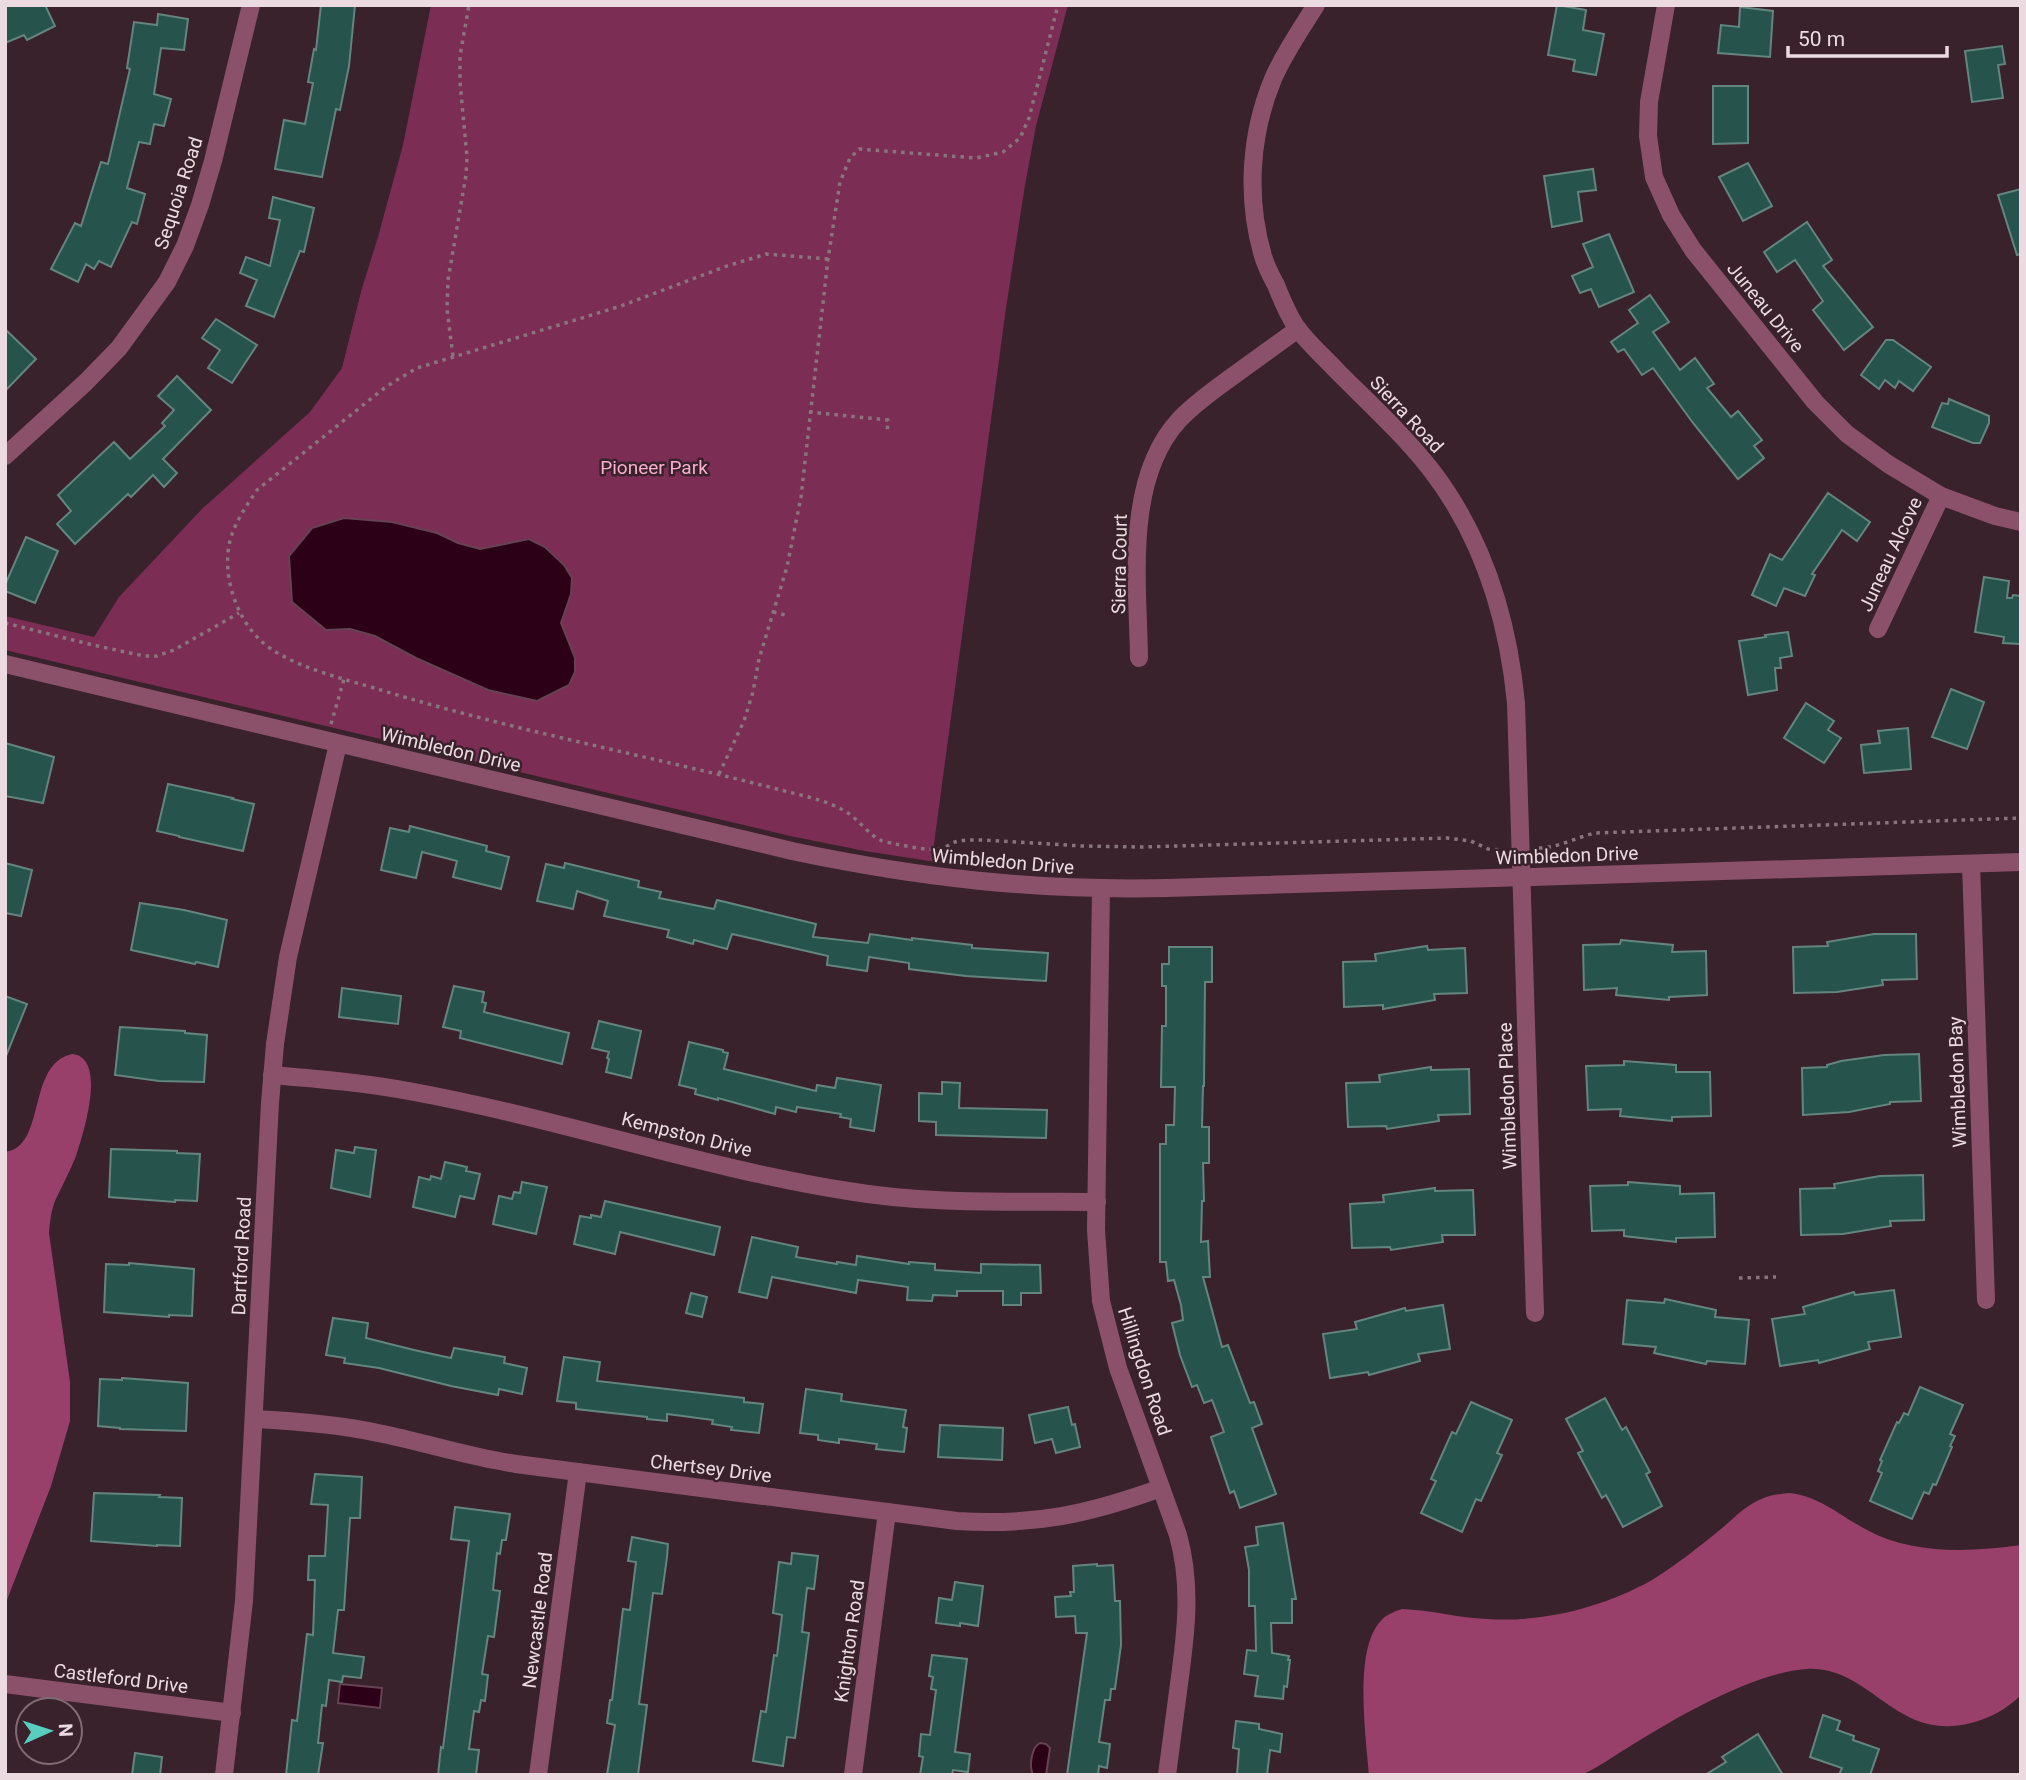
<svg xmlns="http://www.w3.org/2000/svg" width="2026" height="1780" viewBox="0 0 2026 1780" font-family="Roboto,sans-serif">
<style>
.green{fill:#7b2d53}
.forest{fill:#98406a}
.water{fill:#2c0117;stroke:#654254;stroke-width:2}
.building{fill:#26534c;stroke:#64857f;stroke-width:2}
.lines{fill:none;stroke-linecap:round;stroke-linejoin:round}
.path{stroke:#89757d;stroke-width:3.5;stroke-dasharray:3.5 5;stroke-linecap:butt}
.street{stroke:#8b516a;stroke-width:18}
.labels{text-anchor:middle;stroke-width:5;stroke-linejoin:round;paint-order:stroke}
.street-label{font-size:19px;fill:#ebdbe1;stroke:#39222b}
.park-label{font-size:19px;fill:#f8aecc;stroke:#39222b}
</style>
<rect width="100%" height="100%" fill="#39222b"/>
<path class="green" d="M431 5H1068L1036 126 1025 185 1006 308 932 859 942 863 865 851 790 836 5 650V616L94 637 119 597 202 509 310 412 342 368 362 288 378 237 403 145Z"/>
<g class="forest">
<path d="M72 1054C108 1057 83 1135 76 1156 70 1171 62 1186 55 1201 51 1211 50 1222 49 1233L70 1382V1421L51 1486 5 1605V1152C47 1147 26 1064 72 1054Z"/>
<path d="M1790 1493C1819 1496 1842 1517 1867 1530 1913 1555 1971 1552 2021 1545V1695C2007 1709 1990 1718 1971 1723 1895 1743 1871 1665 1806 1669 1752 1673 1677 1717 1632 1745 1620 1752 1593 1771 1581 1775 1571 1778 1541 1775 1528 1775 1475 1775 1422 1775 1369 1775 1366 1737 1354 1653 1379 1623 1385 1615 1393 1612 1402 1609 1431 1610 1459 1618 1487 1619 1543 1623 1604 1607 1652 1580 1676 1565 1699 1547 1721 1529 1733 1519 1744 1507 1759 1500 1769 1495 1780 1494 1790 1493Z"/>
</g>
<g class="water">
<path d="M344 518 392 522 437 533 458 543 480 549 529 539 545 547 564 565 572 578 571 594 561 623 575 658V672L569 685 537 701 488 690 416 658 375 636 350 629 326 630 292 602 289 556 312 528Z"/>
<path d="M340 1684 382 1688 380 1708 338 1703Z"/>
<path d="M1040 1743 1046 1744 1050 1748 1046 1775H1033C1029 1766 1031 1748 1040 1743Z"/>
</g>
<g class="building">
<path d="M5 5H45L55 26 27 40 24 35 5 43Z"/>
<path d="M321 5H355L349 66 340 110 336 109 322 177 275 169 284 120 305 124 313 83 308 82 314 49 316 50Z"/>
<path d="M1557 5 1586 10 1583 30 1604 34 1596 75 1573 71 1575 60 1548 55Z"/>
<path d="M1740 7 1773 11 1770 57 1718 53 1721 25 1739 27Z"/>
<path d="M158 14 188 19 184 50 161 48 154 94 171 99 164 126 154 124 150 144 139 142 127 188 145 194 137 224 132 222 111 267 99 261 94 269 86 264 78 282 51 269 75 223 81 226 101 162 108 164 130 69 127 68 134 22 157 25Z"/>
<path d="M2002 46 2005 64 1998 65 2003 98 1972 102 1965 51Z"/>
<path d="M1713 86H1748V143L1713 144Z"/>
<path d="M1748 163 1772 206 1743 221 1719 177Z"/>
<path d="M1593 169 1596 190 1578 192 1582 221 1552 227 1544 176Z"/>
<path d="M2021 189V254L2017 255 1998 195Z"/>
<path d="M273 197 314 208 304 252 300 251 274 317 246 306 257 280 240 273 246 257 270 266 280 220 269 218Z"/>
<path d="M1807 222 1832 260 1823 266 1873 327 1844 350 1813 310 1823 301 1795 260 1777 272 1764 252Z"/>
<path d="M1609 234 1634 292 1599 307 1591 289 1580 293 1572 276 1593 267 1583 244Z"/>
<path d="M1650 295 1669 322 1653 332 1680 370 1695 358 1714 384 1707 388 1731 417 1738 411 1762 440 1754 446 1764 458 1738 479 1693 423 1653 368 1642 375 1624 349 1618 352 1611 342 1638 323 1629 310Z"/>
<path d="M216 319 257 345 232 383 208 368 220 350 202 338Z"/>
<path d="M5 329 36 359 5 391Z"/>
<path d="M1886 340H1893L1931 367 1913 391 1899 381 1895 388 1885 380 1879 389 1861 375Z"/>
<path d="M177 376 211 410 163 459 177 473 164 487 153 475 131 497 128 494 75 544 57 524 71 511 58 495 114 442 130 459 165 426 162 423 174 410 158 396Z"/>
<path d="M1949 399 1989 416V423L1980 443H1973L1932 427 1942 403 1948 404Z"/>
<path d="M1828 493 1870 522 1857 541 1842 530 1812 574 1815 575 1805 596 1784 588 1776 606 1752 595 1770 554 1782 560Z"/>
<path d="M26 537 58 551 35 603 5 591V585Z"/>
<path d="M1984 577 2009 581 2007 598H2012L2013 595 2021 596 2020 644 2003 643 2004 637 1975 632Z"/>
<path d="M1788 632 1792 656 1780 658 1781 668H1775L1777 690 1748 695 1739 641 1766 637 1765 635Z"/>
<path d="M1951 689 1984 702 1967 749 1932 737Z"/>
<path d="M1806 703 1834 721 1828 730 1841 738 1824 763 1784 738Z"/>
<path d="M1908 728 1911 769 1864 773 1861 745 1880 743 1878 731Z"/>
<path d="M5 743 54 757 43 803 5 796Z"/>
<path d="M168 784 233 798 232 799 254 804 243 851 179 837V836L157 831Z"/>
<path d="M410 826 487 846 486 851 509 857 501 889 453 877 457 861 422 852 416 878 381 870 390 828 409 832Z"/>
<path d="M5 863 32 870 21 916 5 913Z"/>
<path d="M565 863 639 881 638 887 661 892 659 898 714 909 717 900 816 924 813 937 868 943 870 934 912 940V938L972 945V948L1048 953 1046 981 966 976 909 969V963L869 957 867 971 827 965 828 956 732 934 727 949 694 940 693 944 667 937 669 930 604 916 608 901 577 891 573 909 537 901 546 864 564 868Z"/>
<path d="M140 903 184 910 227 920 218 967 196 962 195 964 131 950Z"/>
<path d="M1874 934H1916L1917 979 1882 980 1883 985 1837 992 1794 993 1793 947 1828 946 1827 942Z"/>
<path d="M1621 940 1673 945 1672 952 1706 951 1707 995 1669 997V1000L1616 995 1617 988 1584 990 1583 945 1620 944Z"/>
<path d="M1427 946 1428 950 1465 948 1467 993 1434 994 1435 1000 1383 1009V1005L1344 1007 1343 962 1376 961 1375 954Z"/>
<path d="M1169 947H1212V982H1205L1204 1086H1203L1202 1127H1209V1163H1203L1204 1201H1202L1201 1242 1208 1241 1210 1277H1203L1222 1347 1228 1345 1250 1403 1254 1402 1262 1424 1252 1428 1276 1494 1240 1508 1234 1491 1230 1493 1211 1437 1224 1432 1212 1400 1204 1403 1197 1385 1192 1387 1180 1355 1172 1323 1183 1320 1181 1305 1174 1280 1168 1281 1166 1262H1160V1144H1166V1125H1174L1175 1087H1161L1162 1026H1166V986H1162V964H1169Z"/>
<path d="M454 986 484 992 482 1002 486 1003 484 1012 569 1033 562 1064 460 1038 461 1031 443 1027Z"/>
<path d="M342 988 401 996 398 1024 339 1017Z"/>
<path d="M5 996 27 1004 6 1056H5Z"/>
<path d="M599 1021 641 1031 631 1078 606 1072 609 1059 607 1058 609 1052 592 1048Z"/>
<path d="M120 1027 185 1031V1033L207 1035 204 1082 159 1081 115 1075Z"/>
<path d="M689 1042 723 1050V1052L728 1053 724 1069 816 1091 817 1085 835 1088 837 1078 881 1085 874 1131 850 1127 851 1119 840 1117 841 1114 797 1107 796 1112 776 1107 775 1114 718 1098V1100L695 1094 696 1089 679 1085Z"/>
<path d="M1919 1054 1921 1101 1890 1102V1104L1849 1112 1803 1115 1802 1068 1827 1067V1065L1841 1061 1884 1055Z"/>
<path d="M1624 1061 1676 1065V1072H1710L1711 1116 1672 1117V1121L1620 1116 1621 1109 1588 1110 1586 1066 1624 1065Z"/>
<path d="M1431 1067V1070L1469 1069 1470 1114 1438 1115 1439 1121 1387 1129 1386 1126 1348 1127 1346 1083 1380 1082 1379 1075Z"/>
<path d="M942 1082 960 1083 959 1108 1047 1110 1046 1138 936 1135V1122L919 1121V1093L942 1094Z"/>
<path d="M355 1147 376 1150 370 1197 331 1188 336 1150 354 1153Z"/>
<path d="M111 1149 177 1151V1153L200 1154 197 1201 175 1200V1202L109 1197Z"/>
<path d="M445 1162 467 1167 466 1171 480 1174 474 1199 460 1196 455 1217 413 1207 419 1177 430 1180 431 1176 441 1179Z"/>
<path d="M1923 1175 1924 1220 1890 1221 1891 1226 1843 1234 1801 1235 1800 1189 1835 1188 1834 1184 1880 1176Z"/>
<path d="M522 1182 547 1187 536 1234 493 1224 499 1196 512 1199 514 1192 520 1193Z"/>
<path d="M1628 1182 1680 1186V1194L1714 1193 1715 1237 1676 1238V1242L1624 1236V1230L1592 1231 1590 1186 1628 1185Z"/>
<path d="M1435 1188V1191L1473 1190 1475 1235H1442L1443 1242 1391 1250 1390 1247 1352 1248 1350 1204 1384 1202 1383 1195Z"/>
<path d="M605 1201 720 1227 714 1255 620 1232 615 1254 574 1244 580 1216 591 1218V1215L601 1217Z"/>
<path d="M752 1237 798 1247 796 1257 837 1264V1262L856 1265 857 1256 909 1264V1262L935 1264V1270L981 1273V1264L1040 1265 1041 1293H1021V1305H1003V1291H957V1296L933 1295 932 1301 907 1300 908 1287 858 1280 856 1293 772 1277 767 1298 739 1292Z"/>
<path d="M129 1263 194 1269 192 1316 169 1315V1317L104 1312 106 1264 129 1265Z"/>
<path d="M1894 1290 1901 1337 1868 1342 1870 1349 1819 1363 1818 1360 1780 1366 1772 1319 1805 1314 1803 1307 1854 1292 1855 1295Z"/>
<path d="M691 1293 707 1297 702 1317 686 1313Z"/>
<path d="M1665 1299 1716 1310 1715 1317 1749 1320 1745 1364 1707 1361 1706 1364 1654 1353 1656 1347 1623 1344 1627 1300 1664 1303Z"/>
<path d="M1443 1305 1450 1349 1418 1354 1420 1361 1369 1375 1368 1372 1330 1378 1323 1334 1357 1329 1355 1322 1405 1308 1406 1311Z"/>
<path d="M333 1318 368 1323 366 1338 414 1350 451 1358 454 1348 505 1357 504 1363 527 1368 522 1394 499 1389 498 1395 451 1386 379 1368 344 1363 345 1358 326 1355Z"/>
<path d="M564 1357 600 1362 597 1381 744 1398V1402L763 1404 759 1433 731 1430 732 1427 712 1424 713 1420 667 1414V1421L647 1419V1417L576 1409V1403L557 1401Z"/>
<path d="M122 1378 188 1383 186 1431 120 1429V1428L98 1426 100 1379 122 1380Z"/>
<path d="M1920 1387 1963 1405 1950 1434 1955 1436 1950 1446 1952 1447 1936 1485 1933 1484 1929 1494 1924 1492 1912 1519 1870 1501 1882 1473 1878 1471 1882 1461 1880 1460 1897 1422 1899 1423 1904 1413 1908 1415Z"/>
<path d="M806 1389 842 1394 841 1401 906 1410 903 1427 907 1428 904 1452 876 1449 877 1444 839 1439V1443L818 1440V1435L800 1433Z"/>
<path d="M1605 1398 1622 1430 1626 1427 1650 1472 1646 1474 1662 1506 1623 1527 1606 1495 1602 1498 1578 1453 1583 1451 1566 1419Z"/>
<path d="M1471 1402 1512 1420 1497 1453 1502 1455 1481 1501 1476 1499 1462 1532 1421 1513 1436 1481 1431 1479 1452 1432 1456 1434Z"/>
<path d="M1068 1407 1072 1425 1075 1424 1080 1447 1056 1453 1052 1439 1035 1443 1029 1415Z"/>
<path d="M940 1425 1003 1428 1002 1460 938 1457Z"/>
<path d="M315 1474 362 1477 360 1518H350L344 1610H338L333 1653 364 1657 361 1678 343 1676 342 1682 329 1680 326 1706 322 1705 318 1743H323L318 1775H286L292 1720 297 1721 307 1634 313 1635 315 1580H308L309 1556H325L328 1505 311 1504Z"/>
<path d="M94 1493 160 1495 159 1497 182 1498 180 1546 157 1545V1546L91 1541Z"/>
<path d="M455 1507 510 1514 506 1540H502L500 1554 497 1553 493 1590 500 1591 494 1637 488 1636 482 1674 488 1675 485 1701 481 1700 479 1712 474 1711 469 1749 479 1750 476 1775H438L441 1747 443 1748 469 1541 451 1539Z"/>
<path d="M1283 1523 1296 1599H1292V1623H1271L1272 1653 1289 1656 1288 1660H1290L1287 1687 1284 1686 1283 1699 1255 1696 1258 1676 1244 1674 1247 1650 1256 1651 1255 1606H1249V1570L1245 1547 1258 1545 1256 1527Z"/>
<path d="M632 1537 668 1544 667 1557 662 1594 653 1593 639 1704 647 1705 638 1775H607L615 1725 607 1723 610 1700H612L623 1609 630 1610 636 1562 628 1561Z"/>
<path d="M792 1553 818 1556 814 1589 807 1588 802 1632 809 1633 795 1738 787 1737 783 1766 753 1761 761 1711 766 1712 774 1655 777 1656 782 1615 773 1613 779 1562 791 1564Z"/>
<path d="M1097 1564V1566L1113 1565 1115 1601H1120L1121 1645 1115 1689H1111L1110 1700H1105L1099 1742 1110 1744 1107 1768 1099 1766 1098 1775H1067L1087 1633H1076L1075 1616 1056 1617 1055 1597 1071 1596 1070 1592H1074L1073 1566Z"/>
<path d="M955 1582 983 1586 978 1626 960 1623V1626L936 1623 939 1598 952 1600Z"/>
<path d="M932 1655 967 1659 955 1752 970 1754 968 1772 953 1770 952 1775H920L923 1757 919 1756 921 1734 930 1735 936 1690 931 1689 933 1677 929 1676Z"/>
<path d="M1823 1715 1840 1721 1837 1730 1854 1736 1853 1740 1879 1749 1870 1775H1839L1842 1768 1810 1757Z"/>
<path d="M1236 1721 1259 1724V1729L1282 1734 1280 1752 1270 1750 1267 1775H1237L1239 1749 1233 1748Z"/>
<path d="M1758 1734 1783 1775H1705L1726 1762 1722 1757Z"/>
<path d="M135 1753 162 1757 160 1775H132Z"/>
</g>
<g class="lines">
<g class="path">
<path d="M828 259 766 254 727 266 618 307 417 368 387 386 257 490C247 505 237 519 231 537 221 571 234 614 259 639 286 666 345 679 381 690 511 730 645 755 777 789 799 795 823 799 843 810 858 818 867 833 880 840 884 842 891 843 895 844 909 846 929 852 943 848 946 847 949 845 952 843 962 839 973 840 984 840L1082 846 1142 847 1447 838 1471 841 1488 849 1503 850"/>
<path d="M453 356 447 309 448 280 466 175 467 157 460 82V56L469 5"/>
<path d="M809 412 888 420 887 434"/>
<path d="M773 612 785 615"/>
<path d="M5 623 93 645 144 656H157L174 650 239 613"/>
<path d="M331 724 344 679"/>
<path d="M719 774 744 721 753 692 759 659 787 567 801 497 828 259 840 182 850 158 859 149 976 158 1003 152 1020 138 1029 118 1058 5"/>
<path d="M1539 848C1558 848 1577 837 1595 833L2021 818"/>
<path d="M1739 1278 1776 1277"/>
</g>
<g class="street">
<path d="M1316 5C1301 29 1284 53 1273 79 1250 134 1246 198 1263 256 1266 266 1271 276 1276 285 1282 300 1288 315 1297 328 1308 343 1324 357 1337 371 1369 403 1404 435 1432 471 1483 538 1508 620 1516 703L1535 1313"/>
<path d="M1666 5 1649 102 1648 136 1654 177 1671 215 1693 250 1815 402 1847 434 1888 464 1941 496 1995 516 2021 522"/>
<path d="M5 456 86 382 119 348 167 282 185 246 200 205 213 161 251 5"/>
<path d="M1878 629 1941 496"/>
<path d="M1139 658C1138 583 1124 480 1179 420 1195 403 1214 390 1233 376 1255 360 1276 345 1298 329"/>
<path d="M5 664 792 851C920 878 1036 891 1167 888L2021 862"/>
<path d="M1971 864 1986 1300"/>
<path d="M1101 888 1096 1230 1101 1301 1118 1368 1178 1535C1192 1585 1186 1633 1179 1684 1175 1714 1171 1745 1167 1775"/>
<path d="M272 1075C320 1079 367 1083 414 1092 560 1119 702 1168 848 1191 930 1205 1014 1201 1097 1202"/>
<path d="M254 1419C296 1421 337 1424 378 1433 424 1442 469 1457 516 1464L957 1521C1035 1526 1089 1514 1161 1488"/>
<path d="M5 1684 232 1713"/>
<path d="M224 1775 244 1601 270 1103 275 1044 288 957 338 744"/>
<path d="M538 1775 578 1472"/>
<path d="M853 1775 887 1512"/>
</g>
</g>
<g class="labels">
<g class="street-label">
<text transform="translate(178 193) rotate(-72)" y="7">Sequoia Road</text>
<text transform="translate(1766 307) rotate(51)" y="7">Juneau Drive</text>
<text transform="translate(1407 414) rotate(47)" y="7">Sierra Road</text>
<text transform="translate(1890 554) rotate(-65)" y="7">Juneau Alcove</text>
<text transform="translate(1119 564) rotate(-89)" y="7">Sierra Court</text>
<text transform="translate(451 749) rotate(13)" y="7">Wimbledon Drive</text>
<text transform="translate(1567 855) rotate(-2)" y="7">Wimbledon Drive</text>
<text transform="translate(1003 861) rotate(5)" y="7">Wimbledon Drive</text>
<text transform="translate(1957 1082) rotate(-92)" y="7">Wimbledon Bay</text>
<text transform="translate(1507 1096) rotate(-92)" y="7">Wimbledon Place</text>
<text transform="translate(687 1134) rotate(14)" y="7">Kempston Drive</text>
<text transform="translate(241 1256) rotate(-87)" y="7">Dartford Road</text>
<text transform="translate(1145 1371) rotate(72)" y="7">Hillingdon Road</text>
<text transform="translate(711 1468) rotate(7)" y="7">Chertsey Drive</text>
<text transform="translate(537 1620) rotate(-83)" y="7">Newcastle Road</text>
<text transform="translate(849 1641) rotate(-82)" y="7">Knighton Road</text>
<text transform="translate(121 1678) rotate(7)" y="7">Castleford Drive</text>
</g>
<g class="park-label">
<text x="654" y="474">Pioneer Park</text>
</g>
</g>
<rect width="2026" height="1780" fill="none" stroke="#ebdbe1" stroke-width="14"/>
<g transform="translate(49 1731) rotate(87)"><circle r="33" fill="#39222b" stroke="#806c74" stroke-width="2"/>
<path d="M0-5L12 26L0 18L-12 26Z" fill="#59cebe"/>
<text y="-10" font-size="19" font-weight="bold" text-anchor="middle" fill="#ebdbe1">N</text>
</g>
<path d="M1788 46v10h159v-10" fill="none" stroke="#ebdbe1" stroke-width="3.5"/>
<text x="1798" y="46" font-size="21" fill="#ebdbe1" stroke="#39222b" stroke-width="5" paint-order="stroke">50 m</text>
</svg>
